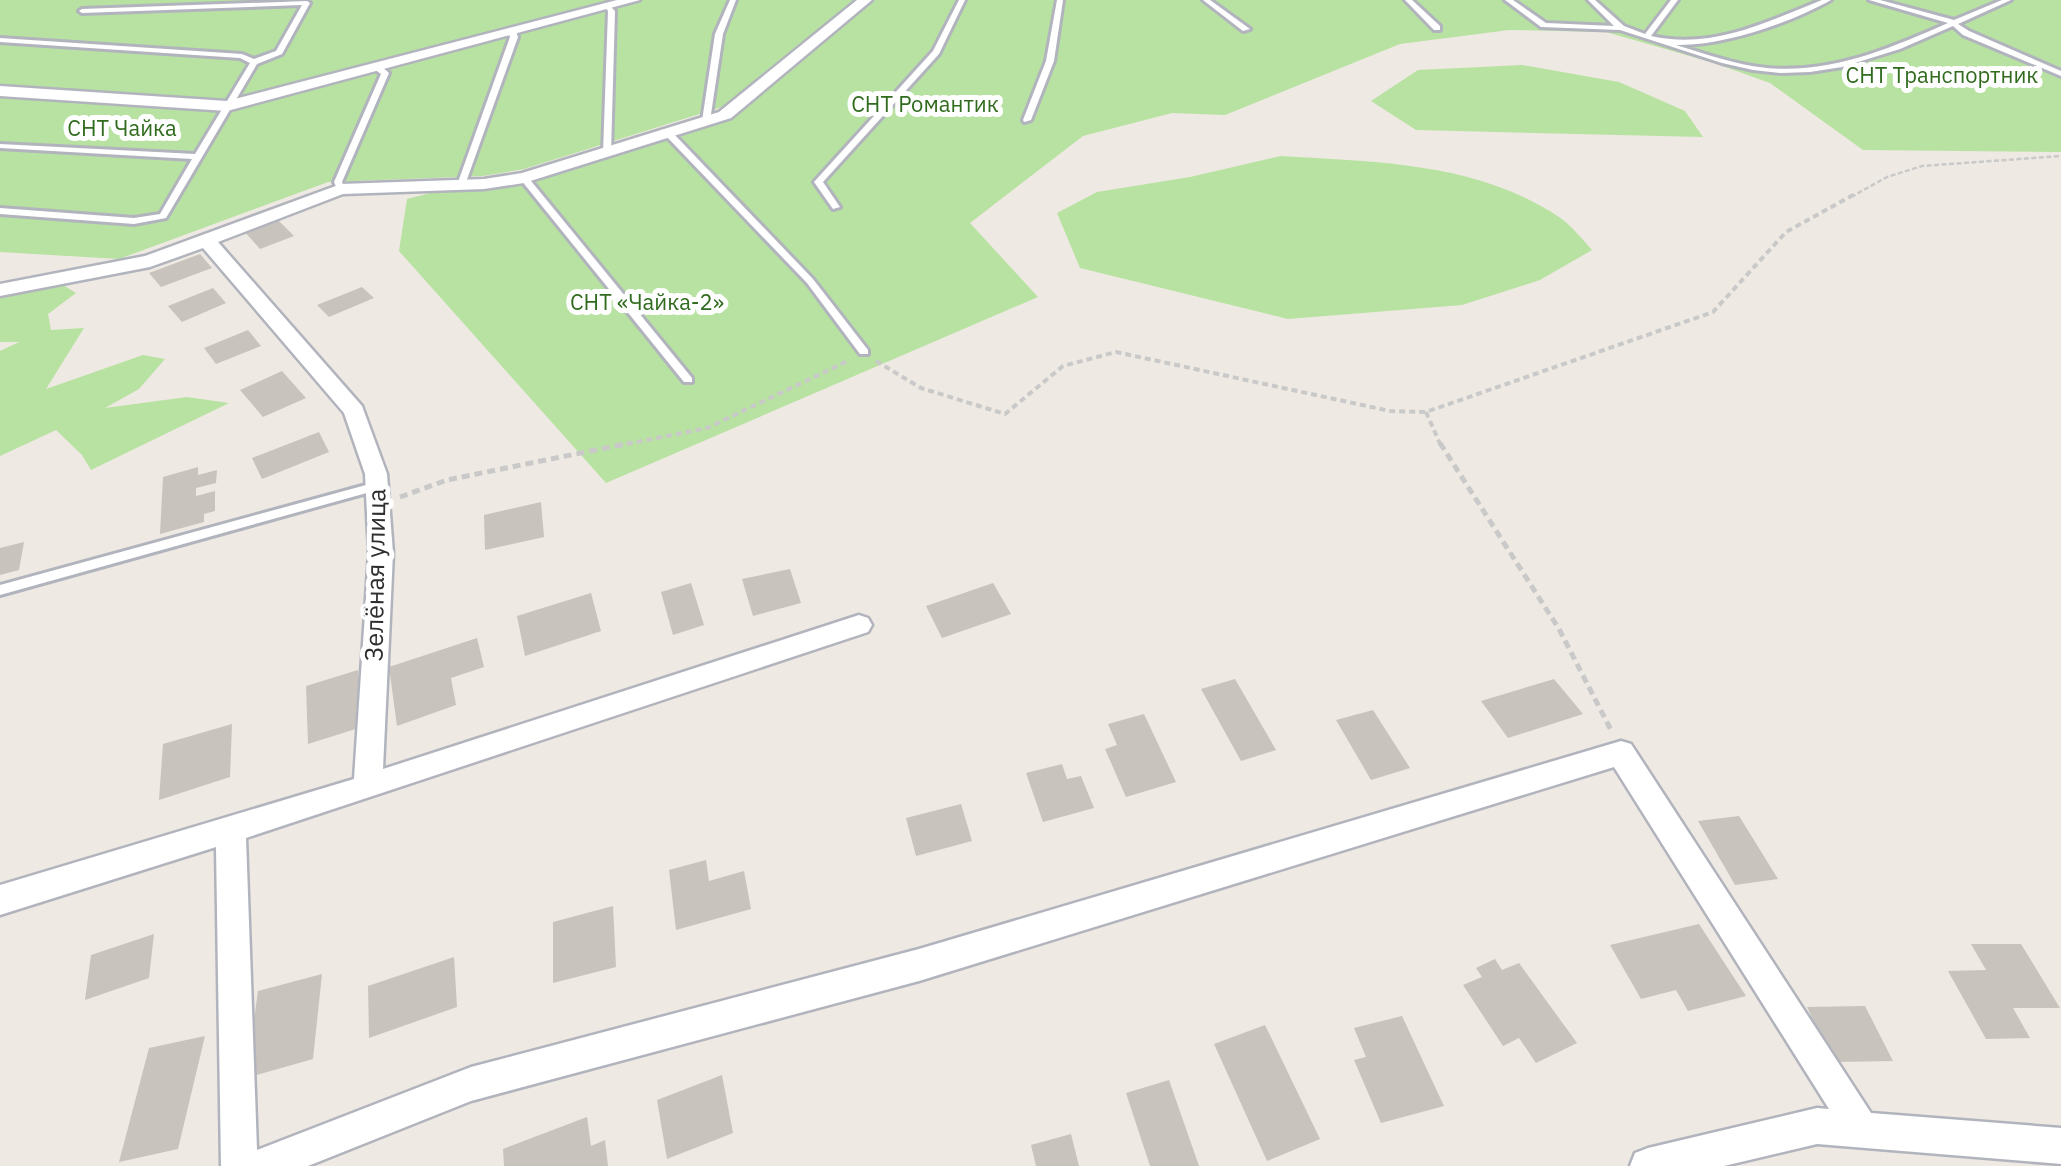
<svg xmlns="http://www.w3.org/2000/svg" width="2061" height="1166" viewBox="0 0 2061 1166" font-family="'IBM Plex Sans',sans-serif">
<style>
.green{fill:#b8e2a1}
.building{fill:#c8c3bc}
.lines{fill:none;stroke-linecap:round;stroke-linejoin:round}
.service-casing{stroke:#b2b4bd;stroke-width:6}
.minor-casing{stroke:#b2b4bd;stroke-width:5}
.path-far2{stroke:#c9c9c9;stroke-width:2.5;stroke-dasharray:5 2.5;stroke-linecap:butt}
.path-far1{stroke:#c9c9c9;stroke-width:4;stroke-dasharray:6 4;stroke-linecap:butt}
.path{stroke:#c9c9c9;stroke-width:5;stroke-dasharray:8 5;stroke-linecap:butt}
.service{fill:#fff;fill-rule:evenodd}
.minor{fill:#fff;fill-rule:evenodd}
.labels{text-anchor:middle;stroke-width:10;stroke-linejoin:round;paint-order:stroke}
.far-park-label{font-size:22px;fill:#306b1e;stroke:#fff}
.street-label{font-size:25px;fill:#2e2e2e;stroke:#fff}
</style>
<rect width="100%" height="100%" fill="#eee9e2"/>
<g class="green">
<path d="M0 0H858L725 106 524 169 483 176 328 182 119 259 0 252Z"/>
<path d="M873 0H2061V152L1863 150 1770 83 1714 63 1606 32 1509 30 1400 44 1225 115 1172 113 1083 136 970 223 1038 297 606 483 399 251 407 199 446 189 560 172 728 118Z"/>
<path d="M1522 65 1619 82 1685 111 1703 137 1416 130 1371 101 1418 70Z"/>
<path d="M1281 156C1376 162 1477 162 1559 217 1571 225 1582 239 1592 250L1540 280 1462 305 1288 319 1080 268 1057 213 1097 192 1190 177Z"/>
<path d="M63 285 76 293 48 314 51 330 84 328 46 389 143 355 165 359 139 389 105 408 187 397 229 403 91 470 82 455 56 430 0 456V351L19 342H0V297Z"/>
</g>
<g class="building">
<path d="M275 217 294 236 260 249 242 229Z"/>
<path d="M200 254 212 268 161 287 149 273Z"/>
<path d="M362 287 374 298 329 317 317 305Z"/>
<path d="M213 288 226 303 182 322 168 306Z"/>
<path d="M248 330 261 346 216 364 204 348Z"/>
<path d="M282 371 306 398 263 417 240 390Z"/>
<path d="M319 432 329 452 262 479 252 458Z"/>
<path d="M198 467V475L217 470 216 483 196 488V496L215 491V511L204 514V522L160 534 163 477Z"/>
<path d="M541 502 544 537 485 550 484 515Z"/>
<path d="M24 542 19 570 0 575V548Z"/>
<path d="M790 569 801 603 753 616 742 579Z"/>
<path d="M691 583 704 625 673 635 661 592Z"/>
<path d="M993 583 1011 614 942 638 926 606Z"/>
<path d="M591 593 601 631 525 656 517 616Z"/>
<path d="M477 638 484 667 451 678 456 705 397 726 389 667Z"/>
<path d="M358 670 362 727 308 744 306 686Z"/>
<path d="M1235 679 1276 750 1241 761 1201 689Z"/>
<path d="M1554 679 1583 714 1508 738 1481 701Z"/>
<path d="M1373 710 1410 768 1371 780 1336 720Z"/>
<path d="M1144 714 1176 782 1126 797 1105 749 1117 745 1108 724Z"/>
<path d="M232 724 230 777 159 800 163 744Z"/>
<path d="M1062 764 1067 779 1081 776 1094 808 1043 822 1026 773Z"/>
<path d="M961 804 972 841 916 856 906 818Z"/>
<path d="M1739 816 1778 879 1735 885 1698 821Z"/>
<path d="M706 860 709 881 744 871 751 909 676 930 669 870Z"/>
<path d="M613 906 616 967 553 983V922Z"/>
<path d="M1699 924 1746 996 1688 1011 1676 990 1641 999 1610 945Z"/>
<path d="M154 934 149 978 85 1000 91 955Z"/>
<path d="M1971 944H2021L2060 1008H2013L2030 1038 1986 1039 1948 971 1986 970Z"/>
<path d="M454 957 457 1007 369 1038 368 986Z"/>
<path d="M1495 959 1502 970 1519 963 1577 1043 1536 1063 1519 1038 1503 1046 1463 985 1482 977 1476 968Z"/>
<path d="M322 974 313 1059 246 1078 258 991Z"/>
<path d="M1865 1006 1893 1061 1833 1062 1807 1007Z"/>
<path d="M1402 1016 1444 1106 1381 1123 1354 1060 1366 1057 1354 1028Z"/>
<path d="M1265 1025 1320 1139 1267 1161 1214 1044Z"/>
<path d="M205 1036 178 1149 119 1162 149 1048Z"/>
<path d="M722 1075 733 1133 667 1159 657 1100Z"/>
<path d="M1169 1080 1199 1166H1150L1126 1093Z"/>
<path d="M587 1117 591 1146 605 1140 608 1166H504L503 1149Z"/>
<path d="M1071 1134 1079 1166H1036L1031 1145Z"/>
</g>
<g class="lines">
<g class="service-casing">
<g id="service">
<path d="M730 0H736L723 34 710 121 706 123 702 121 715 34Z"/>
<path d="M959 0H965L939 54 823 182 840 207 833 209 814 182 933 51Z"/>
<path d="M1057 0H1063L1054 61 1031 120 1024 122 1023 120 1046 61Z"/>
<path d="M1203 0H1210L1250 29 1243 31Z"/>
<path d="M1405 0H1412L1440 26V30H1434Z"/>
<path d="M1505 0H1513L1546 23 1614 26 1588 0H1595L1624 26 1645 34 1671 0H1678L1651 36C1712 50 1766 22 1822 0H1831C1790 23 1723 46 1676 45 1706 54 1736 65 1767 68 1831 74 1891 48 1948 23L1869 0H1880L1954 20 2002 0H2011L1958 24 1969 31 2061 71V76L1963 35 1953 26 1900 49 1842 67 1810 72 1781 73 1753 70 1722 63 1620 30 1541 27Z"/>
<path d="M307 1 310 3 282 54 257 64 166 218 134 224 0 214V208L134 218 160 214 192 159 0 148V144L195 154 250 63 240 58 0 42V38L242 54 254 59 276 51 302 5 82 13 79 11 82 9Z"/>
<path d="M607 3 615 11 611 153 607 156 603 153 608 11 604 5Z"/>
<path d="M512 29 516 31 518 37 465 185 458 187 457 185 510 37 508 31Z"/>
<path d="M374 65H380L389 73 342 182 345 189 338 191 334 182 381 74 374 69Z"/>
<path d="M666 132H672L813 279 868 350V354H860L807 283 666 136Z"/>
<path d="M521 176H527L692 378V382H684L521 180Z"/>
<path d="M377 482 381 483 383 486 381 489 0 595V585Z"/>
</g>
</g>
<g class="minor-casing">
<g id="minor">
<path d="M617 0H640L227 111 0 96V86L227 101Z"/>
<path d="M857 0H872L731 118 524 183 484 189 343 194 218 242 362 406 387 474 393 553 383 769 859 615 868 618 872 625 868 632 246 838 257 1150 471 1067 919 949 1621 741 1631 744 1871 1113 2061 1128V1164L1817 1144 1724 1166H1630L1635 1153 1648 1148 1817 1108 1829 1109 1614 767 919 981 471 1101 308 1166H221L216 847 0 915V885L354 779 369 553 365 474 344 413 203 248 150 267 0 296V284L145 256 341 184 484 179 522 173 719 112Z"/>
</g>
</g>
<path class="path-far2" d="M1851 197 1887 177 1922 166 2061 156"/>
<g class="path-far1">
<path d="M876 361 921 388 1005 414 1063 366 1116 352 1390 411 1426 412 1713 312 1786 232 1855 194"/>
<path d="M1426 412 1441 446"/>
<path d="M617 446 707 428 850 360"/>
</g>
<g class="path">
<path d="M1440 443 1559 629 1612 732"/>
<path d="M400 497 447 480 630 443"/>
</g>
<use href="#service" class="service"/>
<use href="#minor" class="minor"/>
</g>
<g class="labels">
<g class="far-park-label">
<text x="1942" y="83">СНТ Транспортник</text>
<text x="925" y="112">СНТ Романтик</text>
<text x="122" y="136">СНТ Чайка</text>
<text x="647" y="310">СНТ «Чайка-2»</text>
</g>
<g class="street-label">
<text transform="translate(375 575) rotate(-89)" y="9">Зелёная улица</text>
</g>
</g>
</svg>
